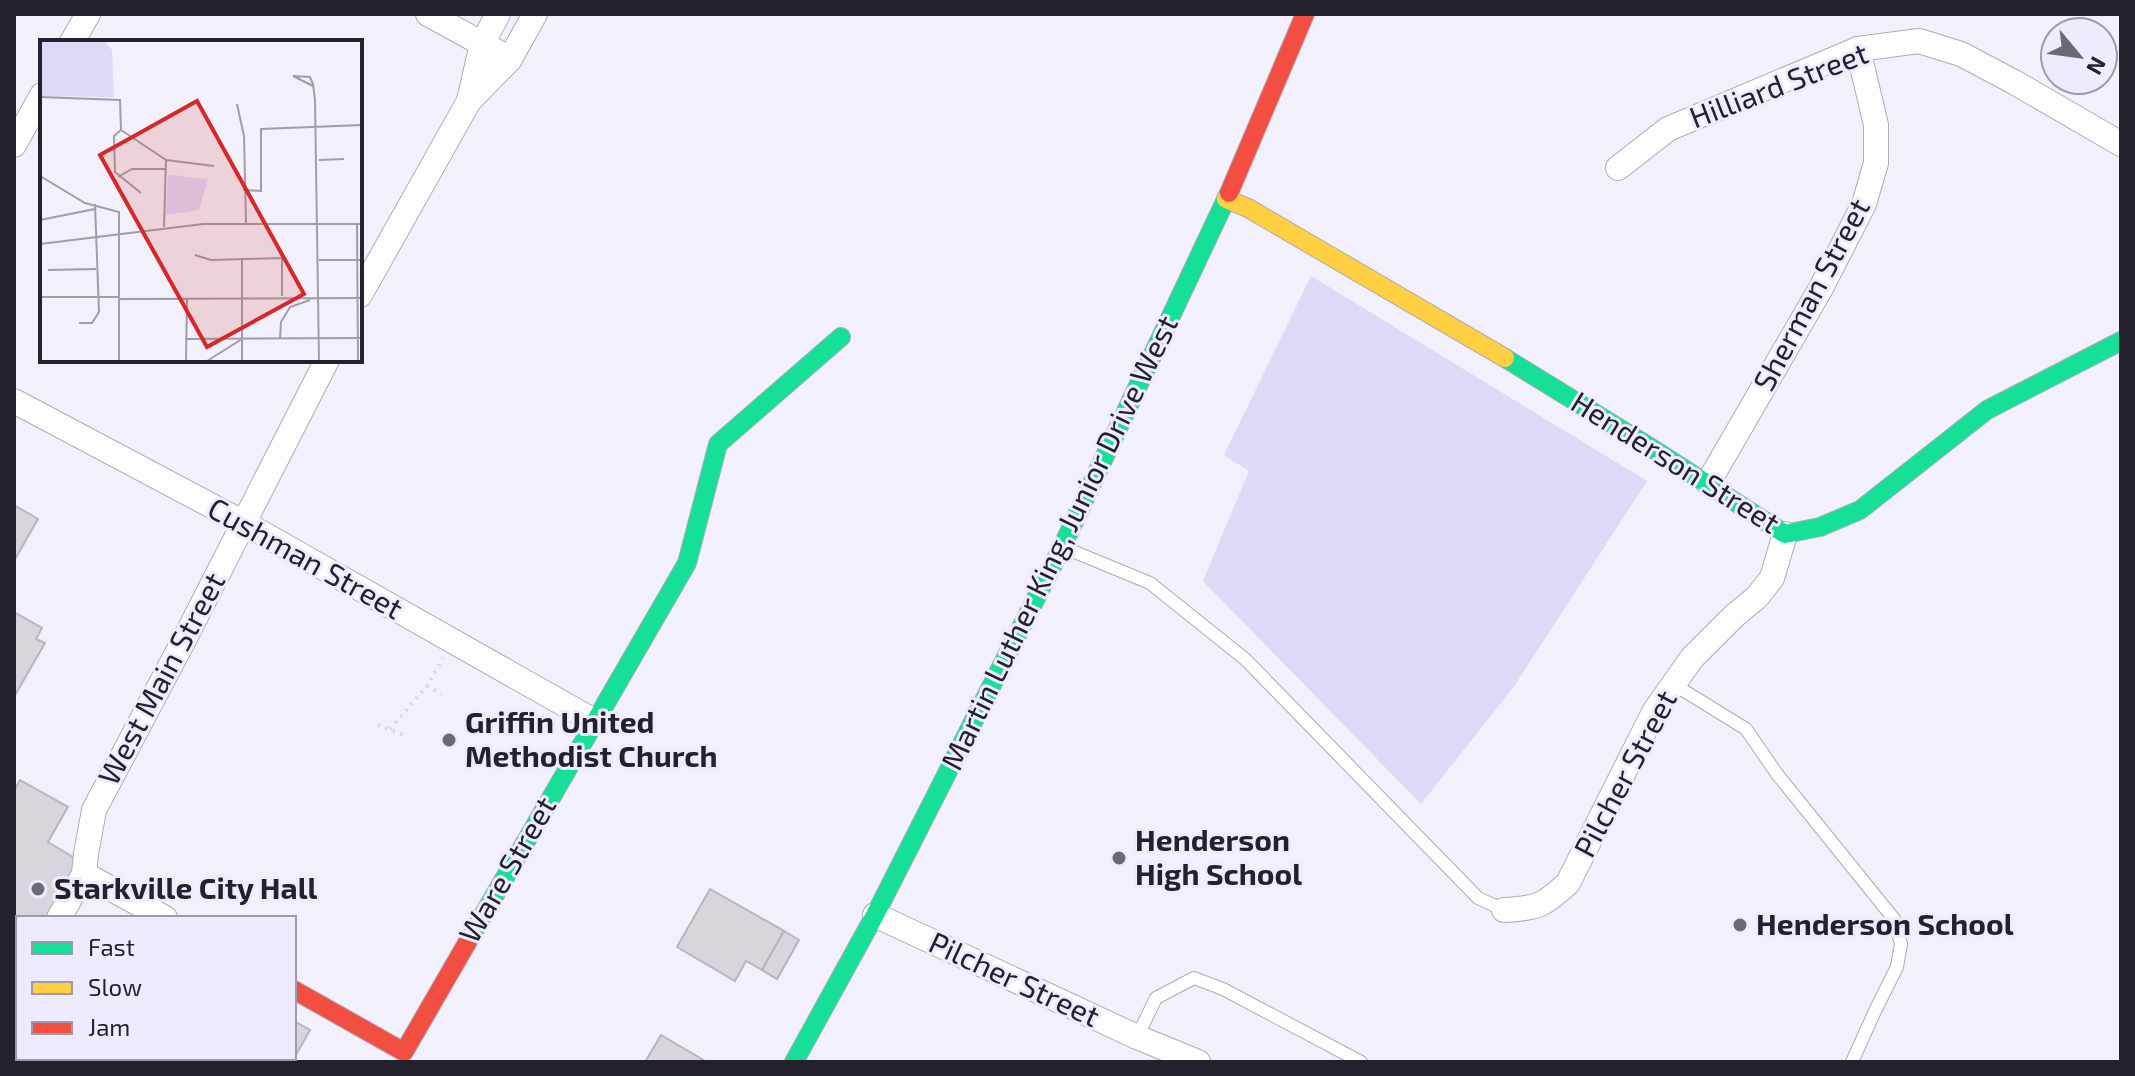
<svg xmlns="http://www.w3.org/2000/svg" width="2135" height="1076" viewBox="0 0 2135 1076" font-family="'Exo 2',sans-serif">
<style>
.green{fill:#dfd8f7}
.building{fill:#dbd4dc;stroke:#bab4bb;stroke-width:2}
.lines{fill:none;stroke-linecap:round;stroke-linejoin:round}
.lane-casing{stroke:#aeacb6;stroke-width:14}
.street-casing{stroke:#aeacb6;stroke-width:26}
.fast-casing{stroke:#aeacb6;stroke-width:20}
.slow-casing{stroke:#aeacb6;stroke-width:20}
.jam-casing{stroke:#aeacb6;stroke-width:20}
.path{stroke:#d6d6d9;stroke-width:4;stroke-dasharray:2 6;stroke-linecap:butt}
.lane{stroke:#fdfdfe;stroke-width:12}
.street{stroke:#fdfdfe;stroke-width:24}
.fast{stroke:#16e098;stroke-width:18}
.slow{stroke:#ffcf43;stroke-width:18}
.jam{stroke:#f24e42;stroke-width:18}
.poi-dot{fill:#6c6975;stroke:#efebff;stroke-width:3}
.labels{text-anchor:middle;stroke-width:6;stroke-linejoin:round;paint-order:stroke}
.street-label{font-size:30px;fill:#24212d;stroke:#efebff}
.poi-label{font-size:30px;font-weight:bold;fill:#24212d;stroke:#efebff;text-anchor:start}
.inset-road{fill:none;stroke:#a09da8;stroke-width:2}
.view{fill:#d62828;fill-opacity:0.15;stroke:#d62828;stroke-width:4}
.inset-edge{fill:none;stroke:#24212d;stroke-width:4}
</style>
<rect width="100%" height="100%" fill="#f2f0fa"/>
<path class="green" d="M1311 276 1647 481 1515 685 1421 804 1203 581 1249 471 1224 455Z"/>
<g class="building">
<path d="M14 505 38 519 14 561Z"/>
<path d="M14 612 42 628 36 639 45 643 14 697Z"/>
<path d="M20 780 68 807 48 842 78 860 46 918H18V967L14 975V791Z"/>
<path d="M710 889 784 931 762 970 746 961 735 981 677 947Z"/>
<path d="M784 931 799 940 777 979 762 970Z"/>
<path d="M294 1021 310 1030 292 1062H151L144 1058H294Z"/>
<path d="M661 1035 705 1061 704 1062H645Z"/>
</g>
<g class="lines">
<g class="lane-casing">
<g id="lane">
<path d="M1065 548 1150 583 1245 659 1478 898 1504 910"/>
<path d="M1673 684 1746 729 1777 774 1894 919 1901 944 1897 967 1875 1011 1852 1062"/>
<path d="M1137 1037 1156 998 1194 978 1223 989 1361 1062"/>
</g>
</g>
<g class="street-casing">
<g id="street">
<path d="M428 14 510 59"/>
<path d="M72 42 88 14"/>
<path d="M469 101 482 44 498 14"/>
<path d="M14 145 42 95"/>
<path d="M1618 168 1668 129 1858 49 1919 41 1961 54 2014 82 2121 144"/>
<path d="M360 295 469 101 510 59 535 14"/>
<path d="M14 401 244 523 594 721"/>
<path d="M1708 483 1821 288 1864 204 1876 163V125L1858 49"/>
<path d="M84 874 165 918"/>
<path d="M1504 910C1538 908 1543 906 1568 883L1654 712 1692 658 1734 616 1757 597 1772 578 1785 534"/>
<path d="M875 915 1137 1037 1198 1062"/>
<path d="M59 918 84 874 86 854 94 810 185 638 327 360"/>
<path d="M14 997 18 990"/>
</g>
</g>
<g class="fast-casing">
<g id="fast">
<path d="M1505 358 1653 449 1785 534 1820 527 1860 510 1987 410 2121 341"/>
<path d="M467 943 687 563 718 444 841 337"/>
<path d="M794 1062 875 915 1062 547 1229 193"/>
</g>
</g>
<g class="slow-casing">
<path id="slow" d="M1226 199 1248 208 1505 358"/>
</g>
<g class="jam-casing">
<g id="jam">
<path d="M1229 193 1305 14"/>
<path d="M294 990 404 1052 467 943"/>
</g>
</g>
<g class="path">
<path d="M427 686 442 694"/>
<path d="M378 725 406 736"/>
<path d="M390 729 427 686 443 658"/>
</g>
<use href="#lane" class="lane"/>
<use href="#street" class="street"/>
<use href="#fast" class="fast"/>
<use href="#slow" class="slow"/>
<use href="#jam" class="jam"/>
</g>
<g class="poi-dot">
<circle cx="449" cy="740" r="8"/>
<circle cx="1119" cy="858" r="8"/>
<circle cx="38" cy="889" r="8"/>
<circle cx="1740" cy="925" r="8"/>
</g>
<g class="labels">
<g class="street-label">
<text transform="translate(1779 86) rotate(-21)" y="10">Hilliard Street</text>
<text transform="translate(1812 295) rotate(-62)" y="10">Sherman Street</text>
<text transform="translate(1675 463) rotate(32)" y="10">Henderson Street</text>
<text transform="translate(1060 543) rotate(-64)" y="10">Martin Luther King, Junior Drive West</text>
<text transform="translate(305 559) rotate(29)" y="10">Cushman Street</text>
<text transform="translate(162 679) rotate(-62)" y="10">West Main Street</text>
<text transform="translate(1626 774) rotate(-62)" y="10">Pilcher Street</text>
<text transform="translate(508 870) rotate(-60)" y="10">Ware Street</text>
<text transform="translate(1014 980) rotate(25)" y="10">Pilcher Street</text>
</g>
<g class="poi-label">
<text x="465" y="733">Griffin United<tspan x="465" dy="34">Methodist Church</tspan></text>
<text x="1135" y="851">Henderson<tspan x="1135" dy="34">High School</tspan></text>
<text x="54" y="899">Starkville City Hall</text>
<text x="1756" y="935">Henderson School</text>
</g>
</g>
<g transform="translate(40 40)">
<rect width="322" height="322" fill="#f2f0fa"/>
<path d="M0 1H64L72 10 74 57 0 56ZM128 135 168 139 159 170 126 175Z" fill="#dfd8f7"/>
<path class="inset-road" d="M273 46 253 36 270 37 273 44 275 60 279 321M0 57 80 60 81 90M197 64 204 96 206 183M81 90 126 120 124 187M81 90 74 96 75 132 101 153M126 120 174 126M279 120 304 119M0 136 45 163 79 172V321M78 137 92 129H125M203 150 221 151V89L322 85M0 180 55 169M317 184 318 321M0 204 163 184H322M155 215 171 220 242 218V256M279 220H322M8 230 56 229M0 257H79M79 259 322 258M39 283H52L59 272 55 164M147 299 322 298M240 299 241 282 250 267 270 260M146 321 147 258M167 321 202 299M202 321V218"/>
<path class="view" d="M157 61 264 254 167 307 60 115Z"/>
<rect width="322" height="322" class="inset-edge"/>
</g>
<rect width="2135" height="1076" fill="none" stroke="#24212d" stroke-width="32"/>
<rect x="16" y="916" width="280" height="144" fill="#efebff" stroke="#9e9aab" stroke-width="2"/>
<rect x="32" y="942" width="40" height="12" fill="#16e098" stroke="#9e9aab" stroke-width="2"/>
<text x="88" y="956" font-size="24" fill="#24212d">Fast</text>
<rect x="32" y="982" width="40" height="12" fill="#ffcf43" stroke="#9e9aab" stroke-width="2"/>
<text x="88" y="996" font-size="24" fill="#24212d">Slow</text>
<rect x="32" y="1022" width="40" height="12" fill="#f24e42" stroke="#9e9aab" stroke-width="2"/>
<text x="88" y="1036" font-size="24" fill="#24212d">Jam</text>
<g transform="translate(2079 56) rotate(119)"><circle r="38" fill="#efebff" stroke="#9e9aab" stroke-width="2"/>
<path d="M0-6L14 30L0 20L-14 30Z" fill="#6c6975"/>
<text y="-12" font-size="22" font-weight="bold" text-anchor="middle" fill="#24212d">N</text>
</g>
</svg>
